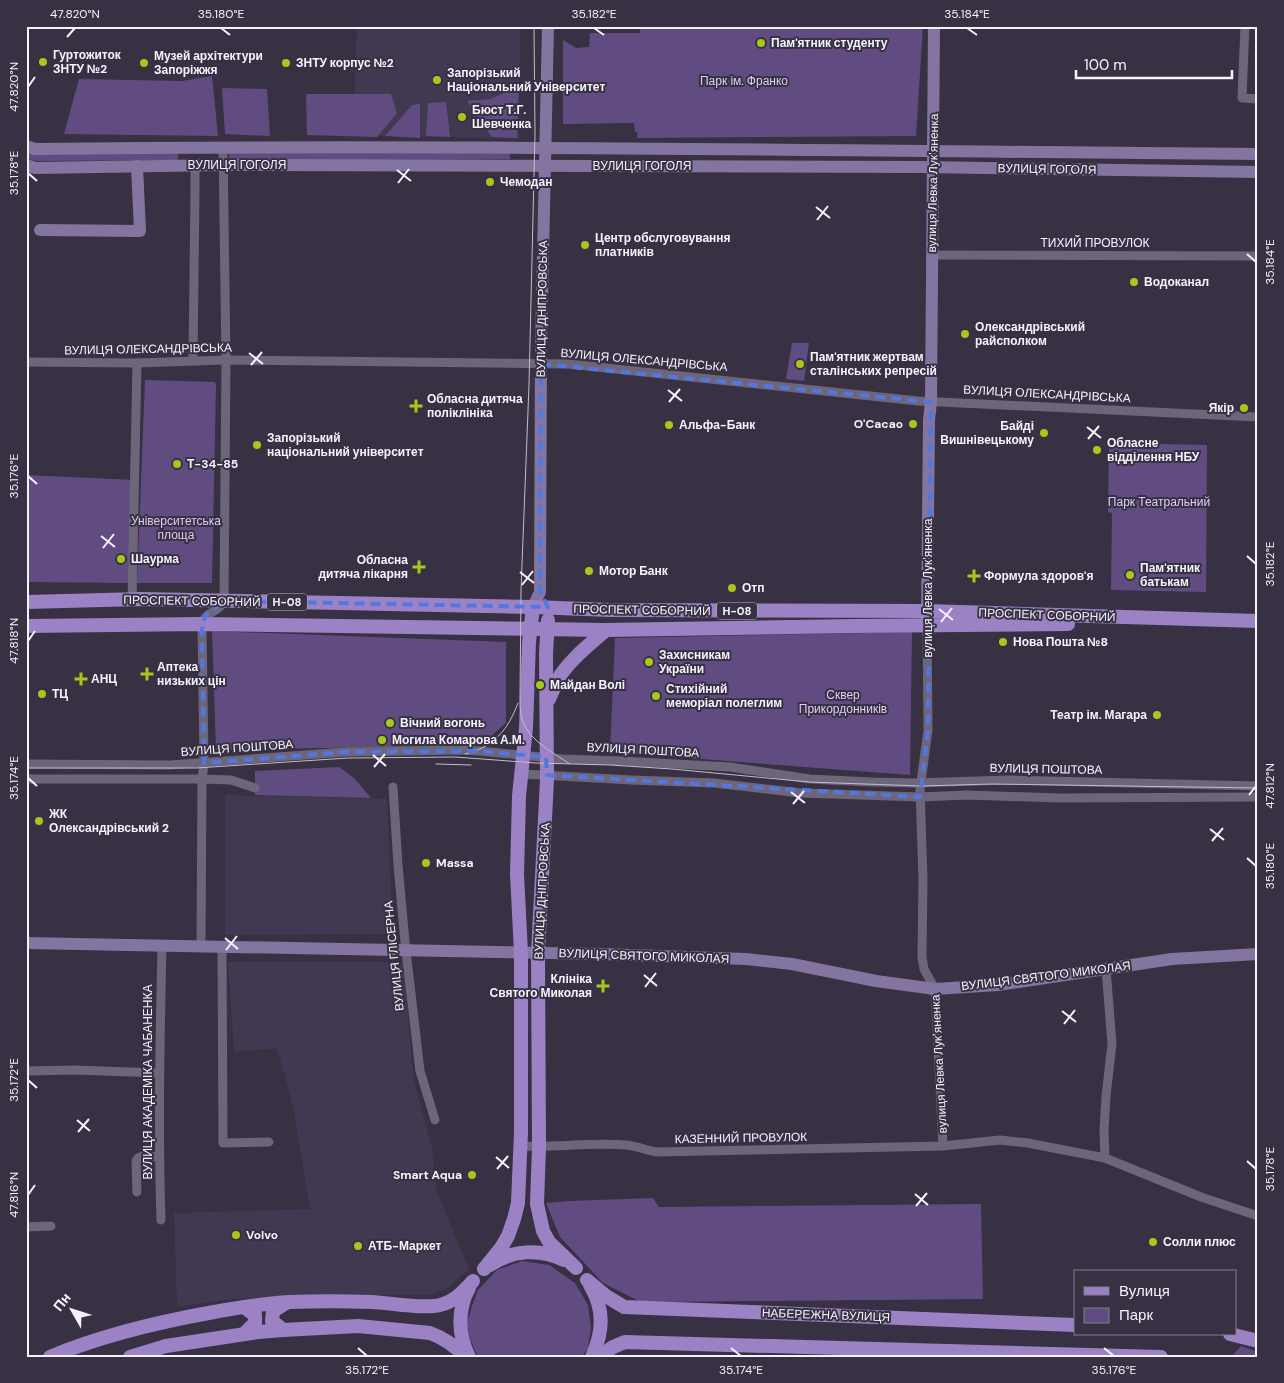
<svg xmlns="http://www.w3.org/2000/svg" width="1284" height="1383" viewBox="0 0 1284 1383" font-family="'DM Sans',sans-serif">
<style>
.built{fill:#413951}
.green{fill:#614c82}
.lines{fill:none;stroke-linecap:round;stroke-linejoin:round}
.street{stroke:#6d667b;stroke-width:9}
.secondary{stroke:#8474a0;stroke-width:12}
.primary{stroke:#9b82c5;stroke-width:14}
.tram{stroke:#c2bdcb;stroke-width:1}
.marked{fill:none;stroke:#5377e2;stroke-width:4;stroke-dasharray:10 6;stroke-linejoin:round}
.ticks{fill:none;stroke:#f6f2fe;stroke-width:2}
.poi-dot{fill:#a8c71c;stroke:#373143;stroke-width:2}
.labels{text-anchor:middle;stroke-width:4;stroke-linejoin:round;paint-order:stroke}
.shield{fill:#373143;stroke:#bdb8c6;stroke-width:1}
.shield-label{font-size:11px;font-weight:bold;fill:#f6f2fe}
.poi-label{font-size:12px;font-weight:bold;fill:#f6f2fe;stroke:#373143;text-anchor:start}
.park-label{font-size:12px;fill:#ddcff7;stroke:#373143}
.street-label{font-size:12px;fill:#f6f2fe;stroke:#373143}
.neatline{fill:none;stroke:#f6f2fe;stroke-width:2}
.ticks-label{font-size:12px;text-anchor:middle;fill:#f6f2fe}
</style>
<rect width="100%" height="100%" fill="#373143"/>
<g class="built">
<path d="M357 26H520L519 139 353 135Z"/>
<path d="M225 795 387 799 393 934 225 935Z"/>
<path d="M228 962H404L413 1077 432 1149 437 1192 469 1269 448 1288 428 1295H292L224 1300 177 1307 174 1213 310 1209 293 1106 277 1048 234 1052Z"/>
</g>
<g class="green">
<path d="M640 26H923L916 136 637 138 638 132H635L634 123 563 124V40L576 48 589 47 590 33H640Z"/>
<path d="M212 76 218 136 64 134 79 79 182 81Z"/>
<path d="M519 86 517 138 492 137 467 101 491 99Z"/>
<path d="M222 88 267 89 270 136 225 134Z"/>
<path d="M306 94H391L397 113 377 137 307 135Z"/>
<path d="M446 102 450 137 426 136 428 103Z"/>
<path d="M420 104V138L385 136 412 105Z"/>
<path d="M26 151 178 152V160L35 161 26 158Z"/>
<path d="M510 151V159L229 161V153Z"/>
<path d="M792 343H809L804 381 786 379Z"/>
<path d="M145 380 215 382 216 386 212 583H137Z"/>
<path d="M1112 443 1207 445 1206 592 1111 590 1112 513 1108 512 1109 447H1112Z"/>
<path d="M26 475 134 480 131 583 26 582Z"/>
<path d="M212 631 506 642V723L484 742 439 746 216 750Z"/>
<path d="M912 632 910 775 610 752 615 638Z"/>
<path d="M339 767 354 778 371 798 255 795V771Z"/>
<path d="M653 1198 659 1207 981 1204 983 1299 641 1302 603 1283 560 1237 546 1203 570 1201Z"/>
<path d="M522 1261 549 1265 575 1283 588 1305 591 1327 588 1348 582 1357H478L470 1339 467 1323 472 1306 478 1290 497 1270Z"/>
<path d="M1241 1346 1258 1352V1357L1232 1356Z"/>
</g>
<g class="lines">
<g class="street">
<path d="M1245 26 1242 98 1258 99"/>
<path d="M932 255 1258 256"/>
<path d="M193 360 195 190V165"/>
<path d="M26 362 137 363 226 360 568 364 918 401 1258 417"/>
<path d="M132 600 137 363"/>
<path d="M927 626 928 730 920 789 923 879 922 957 924 969 935 989 943 1146"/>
<path d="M26 764 170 765 346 752 460 750 479 751 561 759 622 761 730 767 810 779 871 782 915 783 1007 780 1258 786"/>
<path d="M522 774 632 780 714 783 800 793 920 797 967 795 1059 798 1258 797"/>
<path d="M26 779H202L231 780 255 788"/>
<path d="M393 787 398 865 405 942 420 1071 435 1120"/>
<path d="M201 946 202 779 204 763 202 624C206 610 218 614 224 601L226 360 223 147"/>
<path d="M222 946 223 1143 269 1142"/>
<path d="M26 1071 75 1070 159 1073"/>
<path d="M521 1146C555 1148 591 1142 626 1145 636 1146 646 1150 656 1152L943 1146 1000 1140 1028 1143 1105 1158 1201 1197 1258 1216"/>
<path d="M1105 1158 1104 1131 1106 1096 1112 1044 1106 969"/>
<path d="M137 1192 136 1161C140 1153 151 1157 159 1157"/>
<path d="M161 1220C158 1128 160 1037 162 945"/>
<path d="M26 1227 51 1226"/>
</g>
<g class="secondary">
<path d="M26 146 35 149C443 144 850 151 1258 154"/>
<path d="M26 165 35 168 224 165 921 167 1258 172"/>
<path d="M40 230 140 231 137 166"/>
<path d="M533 607 540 592 541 348 548 26"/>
<path d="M927 621 929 420 931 402 934 26"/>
<path d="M26 943 602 954 746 959 792 964 876 981 935 989 998 985 1172 959 1258 954"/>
</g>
<g class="primary">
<path d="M26 602 141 599 533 607 610 610 926 611 1258 621"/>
<path d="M548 620 546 653 547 780 538 953 539 1147 537 1204 543 1231 549 1242 576 1268"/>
<path d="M26 626 202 624 605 630 852 626 1068 624"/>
<path d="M549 699C552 693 554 687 557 681 567 662 590 644 606 630"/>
<path d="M490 1265C512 1250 540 1248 564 1260"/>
<path d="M484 1269 501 1248 508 1236 514 1219 518 1203 521 1132V953L517 874 519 796 526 728 529 642 533 607"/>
<path d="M587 1280 606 1296 624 1307 1075 1325"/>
<path d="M590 1285C605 1310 603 1332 592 1357"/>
<path d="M469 1288C457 1310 458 1335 469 1357"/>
<path d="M244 1307 255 1315V1323L244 1334"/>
<path d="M283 1330 272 1321 273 1311 286 1303"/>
<path d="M1230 1334 1258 1341"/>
<path d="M50 1357C102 1335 158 1322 214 1312 238 1308 264 1303 289 1302 316 1301 345 1301 372 1302 391 1303 423 1309 440 1305 454 1302 464 1291 473 1281"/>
<path d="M130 1357 166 1346 258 1332 283 1330 358 1326 430 1333C444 1338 455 1346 466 1357"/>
<path d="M599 1357 613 1347 625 1342 1161 1357"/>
</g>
<g class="tram">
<path d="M534 26 535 133 529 385 521 590 520 698C520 706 520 714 523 722 531 742 554 753 570 764"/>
<path d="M465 754C494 747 508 730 518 703"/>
<path d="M436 764 471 765"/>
<path d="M26 768H196L348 758 455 757 536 763 610 765 672 769 809 782 921 786 992 784 1258 788"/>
</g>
</g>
<path class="marked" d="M541 364 931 402 928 730 920 797 547 775 546 757 479 751 346 752 204 763 202 624 206 615 224 601 548 607 540 592Z"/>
<path class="ticks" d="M221 28 230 35M594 28 604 35M967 28 977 35M67 37 75 28M28 87 35 77M397 170 411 181M28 173 37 181M398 183 409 169M816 207 830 218M817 220 828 206M1247 254 1256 262M249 353 263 364M251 365 262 352M668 390 682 401M669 402 680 389M1087 427 1101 438M1088 439 1099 426M28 476 37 484M101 536 115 547M103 548 114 534M1247 556 1256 564M520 572 534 583M522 585 533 571M939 609 953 620M941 622 952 608M28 641 35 631M373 755 386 766M374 767 385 754M28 778 37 786M791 792 805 803M1249 795 1256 786M793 804 804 791M1210 829 1224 840M1212 841 1223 828M1247 858 1256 866M225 938 238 949M226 950 237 936M644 975 657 986M645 987 656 973M1062 1011 1076 1022M1064 1024 1075 1010M28 1080 37 1088M77 1120 90 1131M78 1132 89 1119M496 1157 509 1168M1247 1161 1256 1169M497 1169 508 1156M915 1194 928 1205M28 1195 35 1185M916 1206 927 1193M358 1348 367 1356M731 1348 741 1356M1104 1348 1114 1356"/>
<g class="poi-dot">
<circle cx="761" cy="43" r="5"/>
<circle cx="43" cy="62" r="5"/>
<circle cx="144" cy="63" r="5"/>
<circle cx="286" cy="63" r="5"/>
<circle cx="437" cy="80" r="5"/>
<circle cx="462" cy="117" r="5"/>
<circle cx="490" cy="182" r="5"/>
<circle cx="585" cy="245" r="5"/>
<circle cx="1134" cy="282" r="5"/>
<circle cx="965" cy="334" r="5"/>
<circle cx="800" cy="364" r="5"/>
<path d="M413.5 398.5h5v5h5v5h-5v5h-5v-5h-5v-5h5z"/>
<circle cx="1244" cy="408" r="5"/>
<circle cx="913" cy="424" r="5"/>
<circle cx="669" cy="425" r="5"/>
<circle cx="1044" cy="433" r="5"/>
<circle cx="257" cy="445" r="5"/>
<circle cx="1097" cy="450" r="5"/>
<circle cx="177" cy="464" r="5"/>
<circle cx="121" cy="559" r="5"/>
<path d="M416.5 559.5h5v5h5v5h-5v5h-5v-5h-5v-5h5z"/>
<circle cx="589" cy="571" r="5"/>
<circle cx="1130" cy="575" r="5"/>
<path d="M971.5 568.5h5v5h5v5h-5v5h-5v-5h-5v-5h5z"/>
<circle cx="732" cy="588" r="5"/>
<circle cx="1003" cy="642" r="5"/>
<circle cx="649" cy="662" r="5"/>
<path d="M144.5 666.5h5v5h5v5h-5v5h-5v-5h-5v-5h5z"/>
<path d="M78.5 671.5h5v5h5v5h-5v5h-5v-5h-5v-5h5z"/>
<circle cx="540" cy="685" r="5"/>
<circle cx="42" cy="694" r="5"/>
<circle cx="656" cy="696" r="5"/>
<circle cx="1157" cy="715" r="5"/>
<circle cx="390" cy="723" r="5"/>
<circle cx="382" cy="740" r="5"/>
<circle cx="39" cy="821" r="5"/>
<circle cx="426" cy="863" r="5"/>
<path d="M600.5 978.5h5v5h5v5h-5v5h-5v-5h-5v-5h5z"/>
<circle cx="472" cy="1175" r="5"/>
<circle cx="236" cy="1235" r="5"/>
<circle cx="1153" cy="1242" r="5"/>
<circle cx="358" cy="1246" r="5"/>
</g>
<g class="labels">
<g class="shield">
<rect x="267" y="593.5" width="40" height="17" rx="4"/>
<rect x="717" y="602.5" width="40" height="17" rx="4"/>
</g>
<g class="shield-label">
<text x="287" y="606">Н-08</text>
<text x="737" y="615">Н-08</text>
</g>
<g class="poi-label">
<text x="771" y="47">Пам'ятник студенту</text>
<text x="53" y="59">Гуртожиток<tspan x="53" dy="14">ЗНТУ №2</tspan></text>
<text x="154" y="60">Музей архітектури<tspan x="154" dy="14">Запоріжжя</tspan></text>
<text x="296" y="67">ЗНТУ корпус №2</text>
<text x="447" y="77">Запорізький<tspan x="447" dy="14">Національний Університет</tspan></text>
<text x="472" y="114">Бюст Т.Г.<tspan x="472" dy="14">Шевченка</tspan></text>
<text x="500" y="186">Чемодан</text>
<text x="595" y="242">Центр обслуговування<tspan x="595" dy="14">платників</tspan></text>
<text x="1144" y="286">Водоканал</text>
<text x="975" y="331">Олександрівський<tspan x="975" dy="14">райсполком</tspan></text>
<text x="810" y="361">Пам'ятник жертвам<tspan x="810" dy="14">сталінських репресій</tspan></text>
<text x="427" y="403">Обласна дитяча<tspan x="427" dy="14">поліклініка</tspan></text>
<text x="1234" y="412" text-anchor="end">Якір</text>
<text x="903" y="428" text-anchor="end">O'Cacao</text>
<text x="679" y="429">Альфа-Банк</text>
<text x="1034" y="430" text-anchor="end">Байді<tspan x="1034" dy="14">Вишнівецькому</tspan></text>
<text x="267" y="442">Запорізький<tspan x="267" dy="14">національний університет</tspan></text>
<text x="1107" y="447">Обласне<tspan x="1107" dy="14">відділення НБУ</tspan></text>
<text x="187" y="468">Т-34-85</text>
<text x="131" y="563">Шаурма</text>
<text x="408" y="564" text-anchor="end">Обласна<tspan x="408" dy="14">дитяча лікарня</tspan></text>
<text x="1140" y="572">Пам'ятник<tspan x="1140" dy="14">батькам</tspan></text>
<text x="599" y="575">Мотор Банк</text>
<text x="984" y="580">Формула здоров'я</text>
<text x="742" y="592">Отп</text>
<text x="1013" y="646">Нова Пошта №8</text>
<text x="659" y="659">Захисникам<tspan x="659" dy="14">України</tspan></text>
<text x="157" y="671">Аптека<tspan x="157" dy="14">низьких цін</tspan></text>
<text x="91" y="683">АНЦ</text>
<text x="550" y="689">Майдан Волі</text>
<text x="666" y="693">Стихійний<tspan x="666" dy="14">меморіал полеглим</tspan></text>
<text x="52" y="698">ТЦ</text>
<text x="1147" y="719" text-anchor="end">Театр ім. Магара</text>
<text x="400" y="727">Вічний вогонь</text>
<text x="392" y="744">Могила Комарова А.М.</text>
<text x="49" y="818">ЖК<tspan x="49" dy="14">Олександрівський 2</tspan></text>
<text x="436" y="867">Massa</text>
<text x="592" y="983" text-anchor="end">Клініка<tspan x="592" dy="14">Святого Миколая</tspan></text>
<text x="462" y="1179" text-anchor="end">Smart Aqua</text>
<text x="246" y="1239">Volvo</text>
<text x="1163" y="1246">Солли плюс</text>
<text x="368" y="1250">АТБ-Маркет</text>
</g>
<g class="park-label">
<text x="744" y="85">Парк ім. Франко</text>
<text x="1159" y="506">Парк Театральний</text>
<text x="176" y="525">Університетська<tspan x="176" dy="14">площа</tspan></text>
<text x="843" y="699">Сквер<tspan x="843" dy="14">Прикордонників</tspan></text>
</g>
<g class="street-label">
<text x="237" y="169">ВУЛИЦЯ ГОГОЛЯ</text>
<text x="642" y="170">ВУЛИЦЯ ГОГОЛЯ</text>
<text transform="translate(1047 169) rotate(1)" y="4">ВУЛИЦЯ ГОГОЛЯ</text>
<text transform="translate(933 183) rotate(-89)" y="4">вулиця Левка Лукʼяненка</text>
<text x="1095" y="247">ТИХИЙ ПРОВУЛОК</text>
<text transform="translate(542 309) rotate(-89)" y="4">ВУЛИЦЯ ДНІПРОВСЬКА</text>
<text transform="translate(148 349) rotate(-1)" y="4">ВУЛИЦЯ ОЛЕКСАНДРІВСЬКА</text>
<text transform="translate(644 360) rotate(5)" y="4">ВУЛИЦЯ ОЛЕКСАНДРІВСЬКА</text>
<text transform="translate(1047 394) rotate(3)" y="4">ВУЛИЦЯ ОЛЕКСАНДРІВСЬКА</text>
<text transform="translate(928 588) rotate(-90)" y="4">вулиця Левка Лукʼяненка</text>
<text transform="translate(192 601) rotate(1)" y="4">ПРОСПЕКТ СОБОРНИЙ</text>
<text transform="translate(642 610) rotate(1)" y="4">ПРОСПЕКТ СОБОРНИЙ</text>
<text transform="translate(1047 615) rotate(2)" y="4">ПРОСПЕКТ СОБОРНИЙ</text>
<text transform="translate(237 748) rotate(-4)" y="4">ВУЛИЦЯ ПОШТОВА</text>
<text transform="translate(643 750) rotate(3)" y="4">ВУЛИЦЯ ПОШТОВА</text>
<text transform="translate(1046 769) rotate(1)" y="4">ВУЛИЦЯ ПОШТОВА</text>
<text transform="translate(542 891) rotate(-87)" y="4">ВУЛИЦЯ ДНІПРОВСЬКА</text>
<text transform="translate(394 956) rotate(-96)" y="4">ВУЛИЦЯ ГЛІСЕРНА</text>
<text transform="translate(644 956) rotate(2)" y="4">ВУЛИЦЯ СВЯТОГО МИКОЛАЯ</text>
<text transform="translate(1046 976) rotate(-7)" y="4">ВУЛИЦЯ СВЯТОГО МИКОЛАЯ</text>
<text transform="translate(939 1064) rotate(-93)" y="4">вулиця Левка Лукʼяненка</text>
<text transform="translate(148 1082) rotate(-90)" y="4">ВУЛИЦЯ АКАДЕМІКА ЧАБАНЕНКА</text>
<text transform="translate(741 1138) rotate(-1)" y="4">КАЗЕННИЙ ПРОВУЛОК</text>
<text transform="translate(826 1315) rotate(2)" y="4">НАБЕРЕЖНА ВУЛИЦЯ</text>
</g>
</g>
<rect width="1284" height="1383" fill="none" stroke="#373143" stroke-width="55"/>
<rect x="1074" y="1270" width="162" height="65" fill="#373143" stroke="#837e8e"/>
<rect x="1084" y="1287" width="25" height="8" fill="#9b82c5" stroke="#837e8e"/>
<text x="1119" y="1296" font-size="15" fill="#f6f2fe">Вулиця</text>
<rect x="1084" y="1308" width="25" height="15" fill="#614c82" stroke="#837e8e"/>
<text x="1119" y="1320" font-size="15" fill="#f6f2fe">Парк</text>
<g transform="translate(72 1310) rotate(309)" stroke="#373143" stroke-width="4" paint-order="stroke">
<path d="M0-4L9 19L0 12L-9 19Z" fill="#f6f2fe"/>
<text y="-8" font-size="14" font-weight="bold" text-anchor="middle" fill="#f6f2fe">Пн</text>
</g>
<path d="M1076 70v8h156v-8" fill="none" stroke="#f6f2fe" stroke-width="2.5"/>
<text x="1084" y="70" font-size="15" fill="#f6f2fe" stroke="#373143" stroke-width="4" paint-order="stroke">100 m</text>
<rect x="28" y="28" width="1228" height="1328" class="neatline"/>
<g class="ticks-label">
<text x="75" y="18">47.820°N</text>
<text x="221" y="18">35.180°E</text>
<text x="594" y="18">35.182°E</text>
<text x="967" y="18">35.184°E</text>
<text transform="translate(14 87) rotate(-90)" y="4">47.820°N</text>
<text transform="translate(14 173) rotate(-90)" y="4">35.178°E</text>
<text transform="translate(1270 262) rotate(-90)" y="4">35.184°E</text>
<text transform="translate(14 476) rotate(-90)" y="4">35.176°E</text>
<text transform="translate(1270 564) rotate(-90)" y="4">35.182°E</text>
<text transform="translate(14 641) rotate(-90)" y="4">47.818°N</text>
<text transform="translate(14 778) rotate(-90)" y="4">35.174°E</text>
<text transform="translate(1270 786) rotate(-90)" y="4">47.812°N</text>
<text transform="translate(1270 866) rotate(-90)" y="4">35.180°E</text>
<text transform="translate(14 1080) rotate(-90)" y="4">35.172°E</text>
<text transform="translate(1270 1169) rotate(-90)" y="4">35.178°E</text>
<text transform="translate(14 1195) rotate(-90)" y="4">47.816°N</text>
<text x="367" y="1374">35.172°E</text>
<text x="741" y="1374">35.174°E</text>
<text x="1114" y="1374">35.176°E</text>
</g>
</svg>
